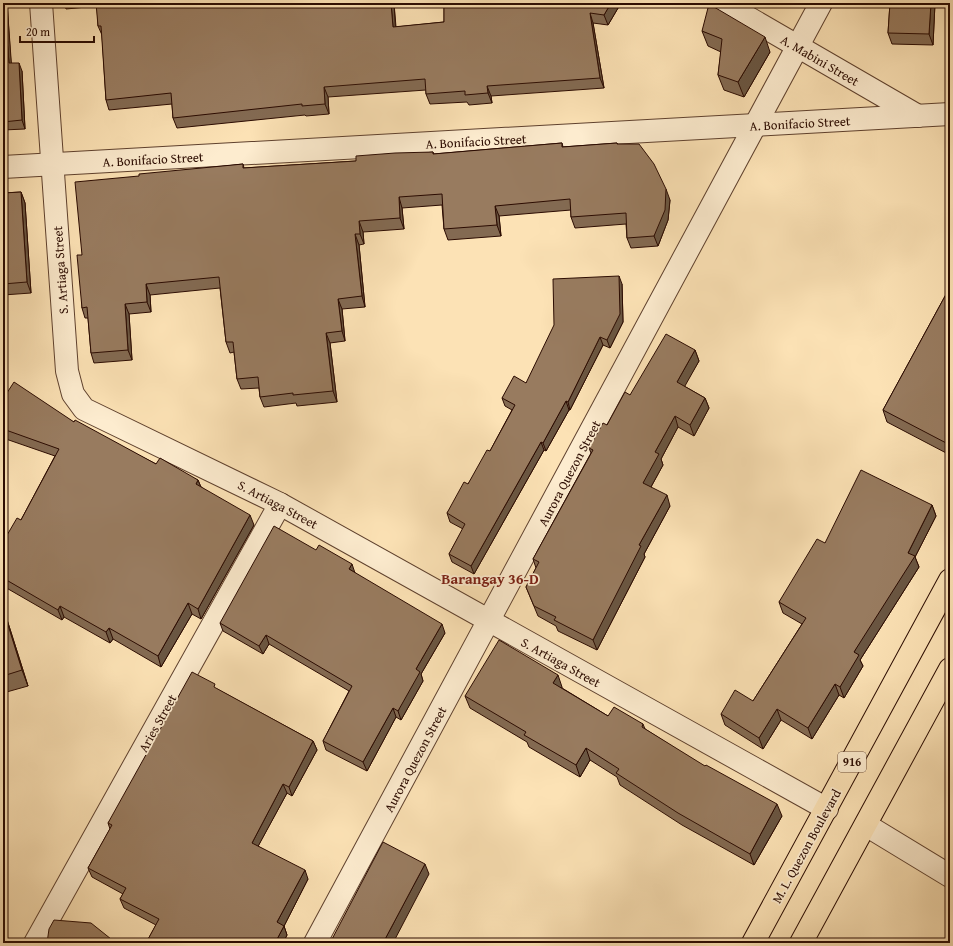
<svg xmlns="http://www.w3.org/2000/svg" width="953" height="946" viewBox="0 0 953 946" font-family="'Gentium Book Plus',serif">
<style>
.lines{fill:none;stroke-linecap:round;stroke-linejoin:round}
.minor-casing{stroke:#5f412e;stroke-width:24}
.major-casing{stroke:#2b0b01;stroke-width:24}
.minor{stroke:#fdeccf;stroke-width:22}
.major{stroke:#fce2b5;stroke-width:22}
.wall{fill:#836a52;stroke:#2b0b01}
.shaded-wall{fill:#6a5642;stroke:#2b0b01}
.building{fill:#987b5f;stroke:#2b0b01}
.labels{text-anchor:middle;stroke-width:3.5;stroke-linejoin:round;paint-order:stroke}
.shield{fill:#fdeccf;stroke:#6a4e3f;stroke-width:1}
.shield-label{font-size:12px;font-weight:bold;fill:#2b0b01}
.street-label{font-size:13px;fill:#2b0b01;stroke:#fdeccf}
.quarter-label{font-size:15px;font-weight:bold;fill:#7a1f14;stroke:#fdeccf}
</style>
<rect width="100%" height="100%" fill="#fce2b5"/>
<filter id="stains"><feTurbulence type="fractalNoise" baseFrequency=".005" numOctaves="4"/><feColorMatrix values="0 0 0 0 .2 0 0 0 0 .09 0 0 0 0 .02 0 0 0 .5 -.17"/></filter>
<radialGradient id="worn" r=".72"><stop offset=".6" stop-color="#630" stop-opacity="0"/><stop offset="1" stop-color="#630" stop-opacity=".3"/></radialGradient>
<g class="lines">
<g class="minor-casing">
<g id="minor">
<path d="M41 3 67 371 73 394 84 409 280 504 827 809"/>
<path d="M723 3 918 116"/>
<path d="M3 167 950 114"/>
<path d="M866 825 950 876"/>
<path d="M35 943 280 504"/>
<path d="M315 943 821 3"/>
</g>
</g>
<g class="major-casing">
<g id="major">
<path d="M753 943 950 580"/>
<path d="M801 943 950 669"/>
</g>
</g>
<use href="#minor" class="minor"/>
<use href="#major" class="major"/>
</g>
<g class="wall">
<path d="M3 3H7L11 63 22 71 25 129 3 130Z"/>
<path d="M64 3H394L396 27 444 22V3H621L608 25 593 23 604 88 491 96 492 103 469 105 467 102 430 104 426 94V90L328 97 329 114 306 116 305 115 177 128 173 118 172 104 109 110 106 100 102 35 98 26 97 6 66 9Z"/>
<path d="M890 3H935L933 45 892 44 888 33Z"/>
<path d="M702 31 770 52 744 97 724 90 718 75 721 52 708 46Z"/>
<path d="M562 143 563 147 617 143 618 144 670 200 668 220 658 246 631 248 627 238 626 224 575 228 571 217V210L499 216 501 236 448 240 444 229 442 205 402 208 404 229 363 232 364 244 359 245 365 307 342 309 345 341 330 343 337 402 297 406 296 403 264 407 260 397 259 388 241 389 237 379 234 352 230 353 226 342 220 288 150 295 151 312 129 314 132 360 94 363 91 353 88 318H85L82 308V255L139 176 243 164 244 168 356 161 433 152 434 154Z"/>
<path d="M21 192 25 203 31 293 3 295V193Z"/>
<path d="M622 284 623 322 610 348 603 345 570 410H569L546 451 544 450 474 574 452 562 449 554 463 529 450 522 447 513 468 484 490 451 512 410 505 406 502 398 526 383Z"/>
<path d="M950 287V455L887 422 883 410Z"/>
<path d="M695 350 699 361 684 386 705 398 709 408 694 436 678 427 661 459 663 465 651 487 670 506 644 554 645 557 597 650 558 631 556 626 538 616 526 587 536 568 533 559 591 453 589 448 630 395Z"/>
<path d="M3 399 74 422 156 464 198 480 201 487 254 525 201 619 192 614 161 667 113 639 110 643 64 617 62 620 3 586V542L21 520 55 456 3 438Z"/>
<path d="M932 505 936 516 915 557 919 567 860 660 863 666 844 698 839 695 812 739 781 720 763 749 725 725 721 714 753 701 802 624 783 613 779 602 825 543Z"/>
<path d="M355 573 445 633 421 674 423 681 401 720 396 717 367 771 326 750 323 741 349 691 269 644 263 654 223 631 220 623Z"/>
<path d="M3 607 28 686 3 693Z"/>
<path d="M562 687V688L608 716 643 724 645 729 782 816 754 865 682 825 620 785 617 777 590 760 580 777 529 747 527 742 470 708 465 696Z"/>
<path d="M217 689 313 741 317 750 292 796 287 793 258 846 308 879 284 926 287 935 283 943H146L156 925 124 908 120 899 123 894 92 877 88 868 110 829 108 823Z"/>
</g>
<g class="shaded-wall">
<path d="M4 3H7L12 72 9 63Z"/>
<path d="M391 3H394L396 37 393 27Z"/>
<path d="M611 3H621L608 25 604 15Z"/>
<path d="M931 3H935L933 45 929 34Z"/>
<path d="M590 13 593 23 604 88 600 78Z"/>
<path d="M765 37 770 52 744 97 738 82Z"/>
<path d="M19 63 22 71 25 129 22 120Z"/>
<path d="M487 86 491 96 492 103 488 93Z"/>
<path d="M324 87 328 97 329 114 325 104Z"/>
<path d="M666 189 670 200 668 220 658 246 654 236Z"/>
<path d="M21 192 25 203 31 293 27 282Z"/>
<path d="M399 197 402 208 404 229 400 218Z"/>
<path d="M495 206 499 216 501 236 497 225Z"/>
<path d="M359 221 363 232 364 244 360 234Z"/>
<path d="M355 234 359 245 365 307 362 296Z"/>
<path d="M619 276 622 284 623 322 610 348 607 340Z"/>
<path d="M146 284 150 295 151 312 147 302Z"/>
<path d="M338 299 342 309 345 341 342 331Z"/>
<path d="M125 304 129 314 132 360 128 350Z"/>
<path d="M326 333 330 343 337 402 333 391Z"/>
<path d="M600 337 603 345 570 410 568 402Z"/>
<path d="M695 350 699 361 681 393 677 382Z"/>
<path d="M705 398 709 408 694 436 690 425Z"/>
<path d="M566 401 569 410 546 451 543 443Z"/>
<path d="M675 416 678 427 661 459 663 465 647 494 643 483 655 452Z"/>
<path d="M541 442 544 450 474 574 471 566Z"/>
<path d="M198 480 202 490 196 484Z"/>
<path d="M667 495 670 506 644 554 645 557 597 650 593 640 639 545Z"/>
<path d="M932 505 936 516 915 557 919 567 860 660 863 666 844 698 840 687 854 652 908 553Z"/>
<path d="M250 515 254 525 201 619 198 609Z"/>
<path d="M352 564 355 573 349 569Z"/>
<path d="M188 603 192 614 161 667 158 656Z"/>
<path d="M60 606 64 617 62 620 58 610Z"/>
<path d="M3 607 28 686 22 670 3 609Z"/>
<path d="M442 624 445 633 421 674 423 681 401 720 398 711 416 669Z"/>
<path d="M109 628 113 639 110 643 106 632Z"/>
<path d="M266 635 269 644 263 654 259 646Z"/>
<path d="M558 675 562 687 557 695 553 683Z"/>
<path d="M835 684 839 695 812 739 808 728Z"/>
<path d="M393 708 396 717 367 771 363 762Z"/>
<path d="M777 709 781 720 763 749 759 738Z"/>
<path d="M313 741 317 750 292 796 289 787Z"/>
<path d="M586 748 590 760 580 777 576 765Z"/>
<path d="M283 784 287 793 255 852 252 843Z"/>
<path d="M777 804 782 816 754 865 750 854Z"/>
<path d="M425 864 429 874 393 943H383Z"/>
<path d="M305 870 308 879 281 932 277 922Z"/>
<path d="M284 926 287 935 283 943H275Z"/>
</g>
<g class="building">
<path d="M3 3H4L9 63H19L22 120 3 122Z"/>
<path d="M96 3H391L393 27 444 22V3H611L604 15 590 13 600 78 487 86 488 93 465 95V91L426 94 425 79 324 87 325 104 302 106V104L173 118 171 93 106 100 101 26H98Z"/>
<path d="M890 3H931L929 34 888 33Z"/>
<path d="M709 4 765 37 738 82 718 75 722 39 702 31Z"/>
<path d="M562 143V147L617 143V144H639L654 164 666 189 665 210 654 236 627 238 626 213 571 217 570 199 495 206 497 225 444 229 442 194 399 197 400 218 359 221 360 234H355L362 296 338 299 342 331 326 333 333 391 293 395V393L260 397 258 377 237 379 233 342H226L219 277 146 284 147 302 125 304 128 350 91 353 87 307 82 308 77 255H82L75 182 139 176V174L243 164V168L356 161V156L395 153 433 152V154Z"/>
<path d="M21 192 27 282 3 284V193Z"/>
<path d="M619 276 620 314 607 340 600 337 568 402 566 401 543 443 541 442 471 566 449 554 465 524 447 513 464 482 468 484 487 450 490 451 515 405 502 398 514 376 526 383 554 325 553 279Z"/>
<path d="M950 287V445L883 410Z"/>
<path d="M666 334 695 350 677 382 705 398 690 425 675 416 655 452 659 454 643 483 667 495 639 545 641 546 593 640 554 620 556 617 534 606 526 587 539 562 533 559 593 450 589 448 603 423 607 425 625 392 630 395Z"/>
<path d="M14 382 74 422 75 420 156 464 160 458 198 480 196 484 250 515 198 609 188 603 158 656 109 628 106 632 60 606 58 610 3 578V542L17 518 21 520 59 449 3 429V399Z"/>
<path d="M861 470 932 505 908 553 915 556 854 652 859 655 840 687 835 684 808 728 777 709 759 738 721 714 735 690 753 701 806 618 779 602 817 539 825 543Z"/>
<path d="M274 526 316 550 319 545 352 564 349 569 442 624 416 669 420 672 398 711 393 708 363 762 323 741 352 686 266 635 259 646 220 623Z"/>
<path d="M3 609 22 670 3 676Z"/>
<path d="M499 640 558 675 553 683 608 716 614 707 643 724 642 727 705 766 706 765 777 804 750 854 678 813 616 773 619 769 586 748 576 765 524 735 526 732 465 696Z"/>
<path d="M192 672 215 684 214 687 313 741 289 787 283 784 252 843 305 870 277 922 284 926 275 943H146L159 919 120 899 126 888 88 868 112 825 108 823Z"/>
<path d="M383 842 425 864 383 943H330Z"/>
<path d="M54 920 91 923 116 943H47L49 929Z"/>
<path d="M320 941 325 943H319Z"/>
</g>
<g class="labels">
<rect class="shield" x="838" y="752" width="28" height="20" rx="3"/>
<g class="shield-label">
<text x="852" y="766">916</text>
</g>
<g class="street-label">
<text transform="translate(820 60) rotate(30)" y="5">A. Mabini Street</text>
<text transform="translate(800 123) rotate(-3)" y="5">A. Bonifacio Street</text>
<text transform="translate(476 141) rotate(-3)" y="5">A. Bonifacio Street</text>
<text transform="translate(153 159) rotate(-3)" y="5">A. Bonifacio Street</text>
<text transform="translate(60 270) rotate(-94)" y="5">S. Artiaga Street</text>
<text transform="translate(569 473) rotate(-62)" y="5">Aurora Quezon Street</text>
<text transform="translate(278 504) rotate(28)" y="5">S. Artiaga Street</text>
<text transform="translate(561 662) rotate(29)" y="5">S. Artiaga Street</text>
<text transform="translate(157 723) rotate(-61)" y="5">Aries Street</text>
<text transform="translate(415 759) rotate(-62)" y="5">Aurora Quezon Street</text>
<text transform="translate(806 846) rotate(-61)" y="5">M. L. Quezon Boulevard</text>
</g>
<g class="quarter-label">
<text x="490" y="584">Barangay 36-D</text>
</g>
</g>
<rect width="953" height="946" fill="none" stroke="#fce2b5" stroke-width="16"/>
<rect x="4" y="4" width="945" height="938" fill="none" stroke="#2b0b01" stroke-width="2"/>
<rect x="8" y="8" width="937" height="930" fill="none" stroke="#2b0b01"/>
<path d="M20 36v6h74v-6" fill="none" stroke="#2b0b01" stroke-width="2"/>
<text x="26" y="36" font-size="12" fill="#2b0b01" stroke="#fdeccf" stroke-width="3" paint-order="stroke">20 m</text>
<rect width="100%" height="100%" filter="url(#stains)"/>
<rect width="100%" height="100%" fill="url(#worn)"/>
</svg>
